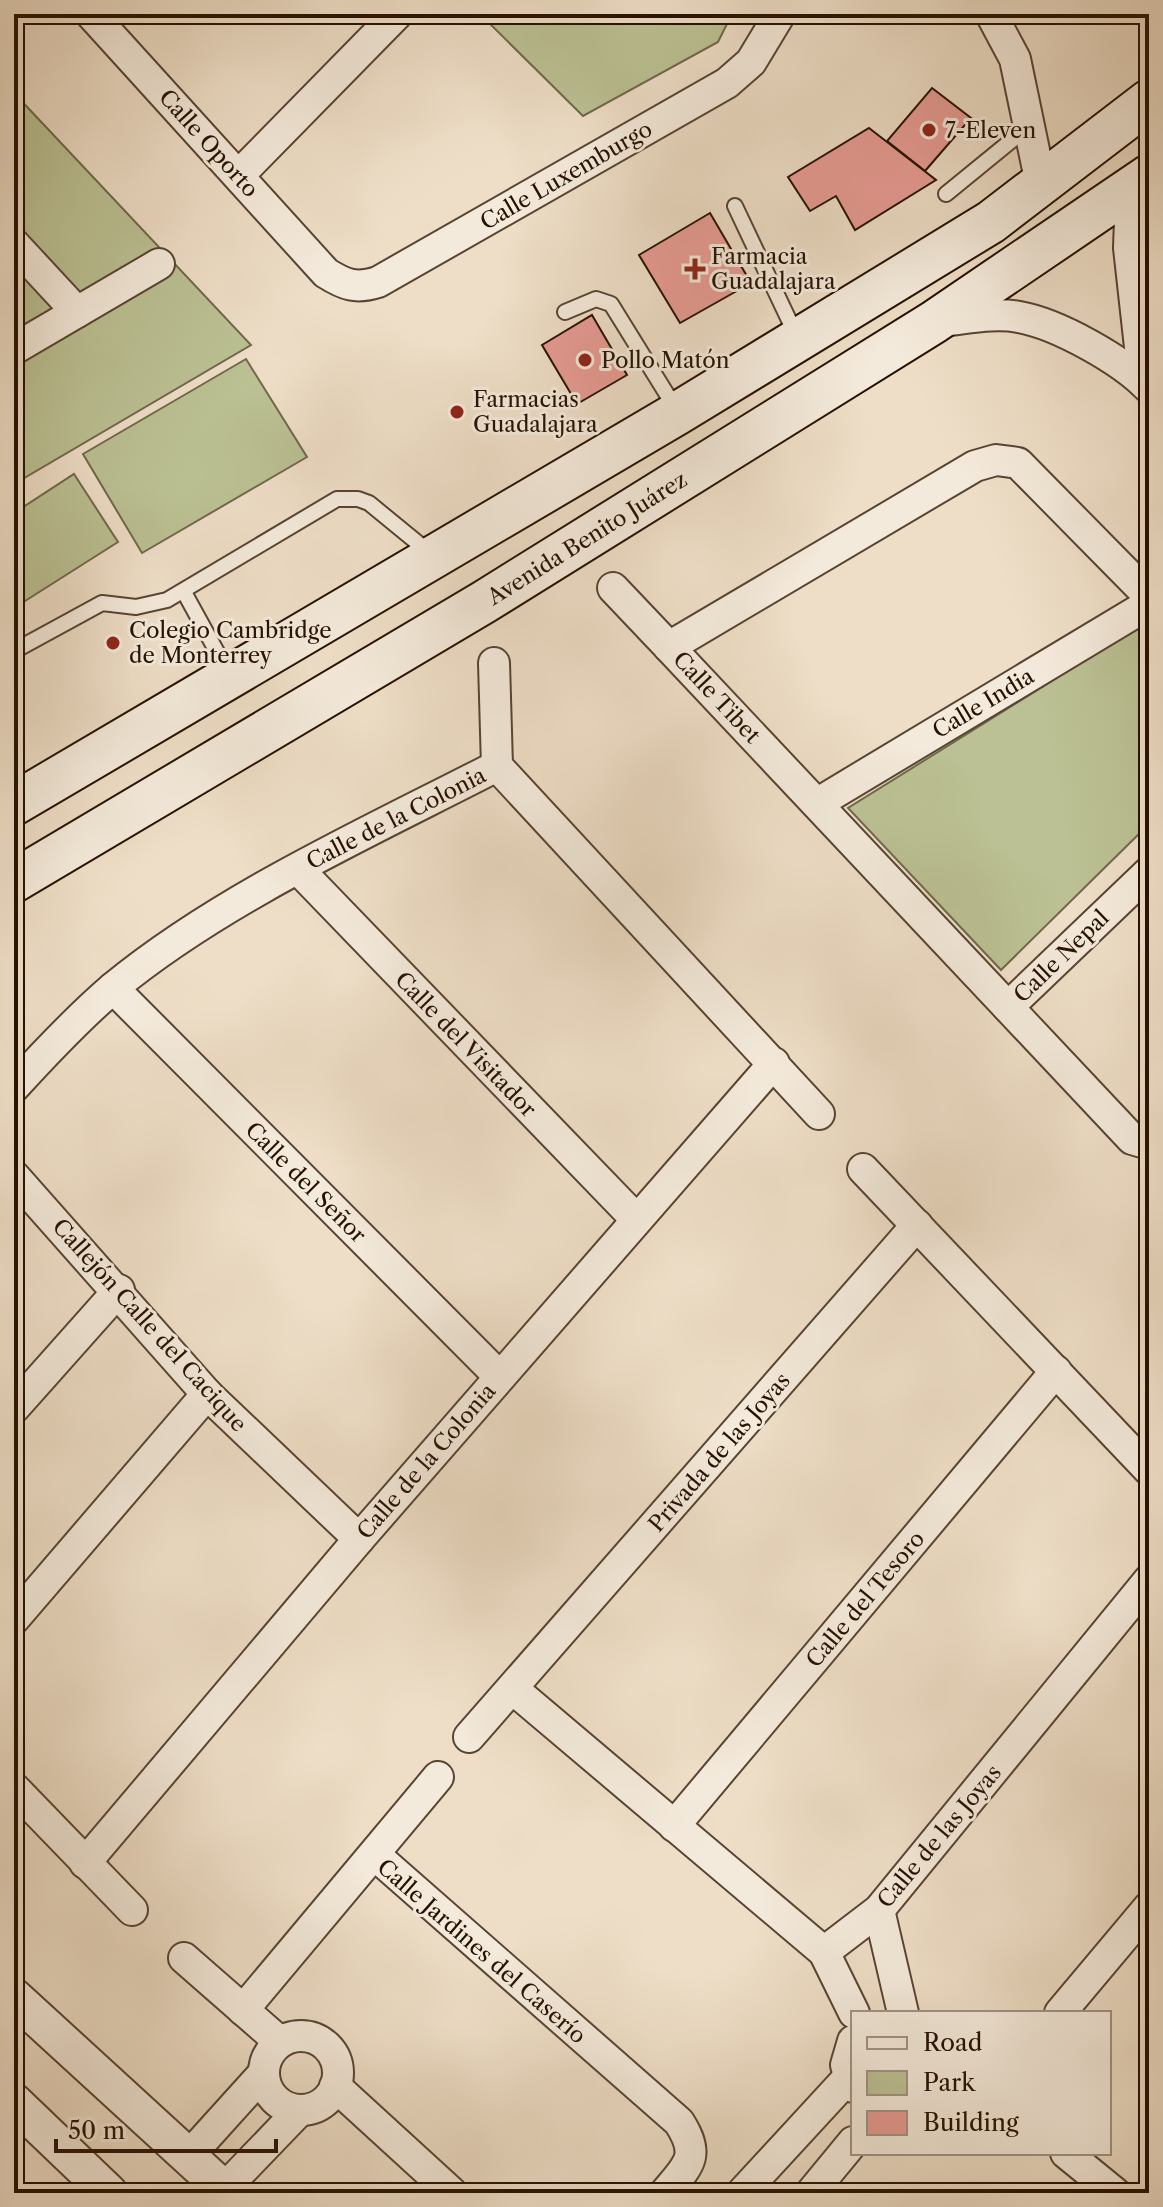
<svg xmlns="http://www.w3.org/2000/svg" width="1163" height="2207" viewBox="0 0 1163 2207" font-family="'Libre Caslon Text',serif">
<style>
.green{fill:#bbc194;stroke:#70694b;stroke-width:2}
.building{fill:#e79b94;stroke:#261102;stroke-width:2}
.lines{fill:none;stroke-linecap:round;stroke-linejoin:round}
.service-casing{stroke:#584433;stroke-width:18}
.minor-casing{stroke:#584433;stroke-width:34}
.tertiary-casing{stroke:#584433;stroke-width:40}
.secondary-casing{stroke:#261102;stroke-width:46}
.service{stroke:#f4eadb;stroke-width:14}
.minor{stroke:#f4eadb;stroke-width:30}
.tertiary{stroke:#f4eadb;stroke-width:36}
.secondary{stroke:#f4eadb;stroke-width:42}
.poi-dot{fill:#8f2418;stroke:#f4eadb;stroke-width:3}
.labels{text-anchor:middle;stroke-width:6;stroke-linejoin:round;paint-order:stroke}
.poi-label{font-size:22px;fill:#261102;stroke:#f4eadb;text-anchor:start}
.street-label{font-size:22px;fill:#261102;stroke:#f4eadb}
</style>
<rect width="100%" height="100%" fill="#eedec7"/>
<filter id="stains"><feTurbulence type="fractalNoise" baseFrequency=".0025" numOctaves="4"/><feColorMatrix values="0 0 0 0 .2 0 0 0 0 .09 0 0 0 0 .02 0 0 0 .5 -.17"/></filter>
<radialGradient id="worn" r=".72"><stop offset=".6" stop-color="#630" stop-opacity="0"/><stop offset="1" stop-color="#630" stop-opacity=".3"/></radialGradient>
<g class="green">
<path d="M480 14H718L727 24 718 42 583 116Z"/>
<path d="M14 93 251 345 14 484Z"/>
<path d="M246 359 307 457 142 553 83 454Z"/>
<path d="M74 474 118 542 14 608V513Z"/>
<path d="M1137 628 1149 639V824L1001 970 848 808Z"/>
</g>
<g class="building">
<path d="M932 88 971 118 925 171 887 141Z"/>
<path d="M869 128 936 180 855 230 836 196 810 211 788 177Z"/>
<path d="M710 213 751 283 680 323 639 255Z"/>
<path d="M592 315 627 375 577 404 542 345Z"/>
</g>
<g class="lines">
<g class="service-casing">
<g id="service">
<path d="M946 194 1028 127"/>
<path d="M735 206 797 337"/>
<path d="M565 312 596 299 611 304 676 409"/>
<path d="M184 592 228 672"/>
<path d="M14 651 102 603 136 607 167 600 337 499H358L369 503 430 553"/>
</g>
</g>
<g class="minor-casing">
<g id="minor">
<path d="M91 14 326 273C345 285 356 289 378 282L727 83 751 62 780 14"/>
<path d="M991 14 1015 59 1041 184"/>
<path d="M239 175 397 14"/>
<path d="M1131 191 1129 248 1144 383"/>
<path d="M14 244 77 312"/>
<path d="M939 321C964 319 994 312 1019 317 1058 324 1122 360 1149 388"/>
<path d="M14 349 159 264"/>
<path d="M613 588 669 647"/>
<path d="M1149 596 1018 463 996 460 975 466 669 647 1132 1139 1149 1144"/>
<path d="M494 663 497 766"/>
<path d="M497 766 819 1114"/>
<path d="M818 803 1149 604"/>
<path d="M298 869 635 1218"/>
<path d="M113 988 499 1376"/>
<path d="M1008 1007 1149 872"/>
<path d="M14 1087C45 1053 78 1018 113 988 222 898 371 831 497 766"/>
<path d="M863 1169 1149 1470"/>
<path d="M14 1176 207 1394 359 1539"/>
<path d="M14 1408 119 1290"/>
<path d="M14 1619 207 1394"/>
<path d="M513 1689 824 1952 854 2013"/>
<path d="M469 1737 917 1225"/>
<path d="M14 1788 132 1910"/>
<path d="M674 1826 1056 1371"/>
<path d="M375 1855 679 2122C701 2156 689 2165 665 2193"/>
<path d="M85 1863 359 1539 774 1063"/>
<path d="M879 1910 903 2013"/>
<path d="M824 1952 879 1910 1149 1580"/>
<path d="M184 1958 280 2042"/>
<path d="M243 2010 438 1777"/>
<path d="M1060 2013 1149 1907"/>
<circle cx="301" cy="2073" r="37"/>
<path d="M853 2041 846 2065 853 2087"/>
<path d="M335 2086 452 2193"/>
<path d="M1066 2153 1115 2193"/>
<path d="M188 2157 263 2074"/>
<path d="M224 2189 300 2110"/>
<path d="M742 2193 848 2078"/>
<path d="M811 2193 853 2142"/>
</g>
</g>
<g class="tertiary-casing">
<g id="tertiary">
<path d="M14 1997 228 2193"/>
<path d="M14 2102 109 2193"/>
</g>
</g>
<g class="secondary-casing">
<g id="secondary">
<path d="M14 804 678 413 991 222 1149 101"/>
<path d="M14 881 484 602 934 322 1149 176"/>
</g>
</g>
<use href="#service" class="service"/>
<use href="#minor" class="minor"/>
<use href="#tertiary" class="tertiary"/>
<use href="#secondary" class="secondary"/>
</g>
<g class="poi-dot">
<circle cx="929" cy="130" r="8"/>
<path d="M691 257h8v8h8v8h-8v8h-8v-8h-8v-8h8z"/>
<circle cx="585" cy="360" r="8"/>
<circle cx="457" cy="412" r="8"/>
<circle cx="113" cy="643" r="8"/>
</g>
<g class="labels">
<g class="poi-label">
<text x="945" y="138">7-Eleven</text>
<text x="711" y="264">Farmacia<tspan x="711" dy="25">Guadalajara</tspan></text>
<text x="601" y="368">Pollo Matón</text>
<text x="473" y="407">Farmacias<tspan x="473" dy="25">Guadalajara</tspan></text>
<text x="129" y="638">Colegio Cambridge<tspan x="129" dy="25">de Monterrey</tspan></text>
</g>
<g class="street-label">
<text transform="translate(209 143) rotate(48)" y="8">Calle Oporto</text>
<text transform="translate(566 175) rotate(-30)" y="8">Calle Luxemburgo</text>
<text transform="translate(587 538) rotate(-32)" y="8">Avenida Benito Juárez</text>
<text transform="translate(717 697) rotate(47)" y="8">Calle Tibet</text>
<text transform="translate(983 703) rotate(-31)" y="8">Calle India</text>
<text transform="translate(396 818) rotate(-27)" y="8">Calle de la Colonia</text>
<text transform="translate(1061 956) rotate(-44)" y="8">Calle Nepal</text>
<text transform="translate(466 1044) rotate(46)" y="8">Calle del Visitador</text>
<text transform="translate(306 1182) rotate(45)" y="8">Calle del Señor</text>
<text transform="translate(150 1325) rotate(48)" y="8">Callejón Calle del Cacique</text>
<text transform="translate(719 1452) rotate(-49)" y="8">Privada de las Joyas</text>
<text transform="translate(426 1461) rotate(-49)" y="8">Calle de la Colonia</text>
<text transform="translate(865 1599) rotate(-50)" y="8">Calle del Tesoro</text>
<text transform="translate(939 1836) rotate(-50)" y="8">Calle de las Joyas</text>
<text transform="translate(482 1951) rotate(41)" y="8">Calle Jardines del Caserío</text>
</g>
</g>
<rect width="1163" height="2207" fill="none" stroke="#eedec7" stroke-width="48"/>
<rect x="16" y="16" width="1131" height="2175" fill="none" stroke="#261102" stroke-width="4"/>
<rect x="24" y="24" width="1115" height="2159" fill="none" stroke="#261102" stroke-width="2"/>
<rect x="851" y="2011" width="260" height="144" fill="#f4eadb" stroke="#a29384" stroke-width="2"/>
<rect x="867" y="2037" width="40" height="12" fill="#f4eadb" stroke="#a29384" stroke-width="2"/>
<text x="923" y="2051" font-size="24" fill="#261102">Road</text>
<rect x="867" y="2071" width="40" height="24" fill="#bbc194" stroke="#a29384" stroke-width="2"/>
<text x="923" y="2091" font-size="24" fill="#261102">Park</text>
<rect x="867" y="2111" width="40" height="24" fill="#e79b94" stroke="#a29384" stroke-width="2"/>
<text x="923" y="2131" font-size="24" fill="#261102">Building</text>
<path d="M56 2139v12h220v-12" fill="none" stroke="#261102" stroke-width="4"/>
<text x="68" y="2139" font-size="24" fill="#261102" stroke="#f4eadb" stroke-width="6" paint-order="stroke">50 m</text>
<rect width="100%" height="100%" filter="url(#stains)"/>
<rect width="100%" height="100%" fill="url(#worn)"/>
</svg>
